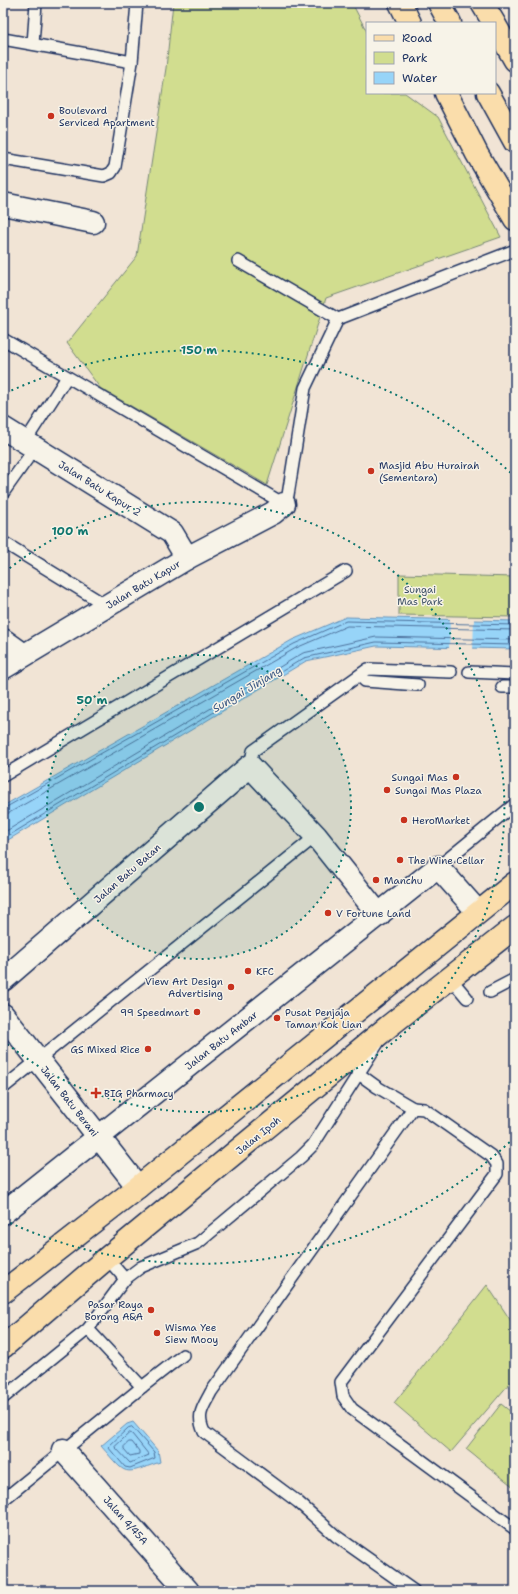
<svg xmlns="http://www.w3.org/2000/svg" width="518" height="1594" viewBox="0 0 518 1594" font-family="'Shantell Sans',sans-serif">
<style>
.green{fill:#d1dd8f;stroke:#768676}
.water{fill:#97d4f8;stroke:#6592ba}
.pier{fill:#f1e4d5}
.lines{fill:none;stroke-linecap:round;stroke-linejoin:round}
.shore{stroke:#4d719c;stroke-width:1}
.service-casing{stroke:#1b2f5e;stroke-width:14}
.minor-casing{stroke:#1b2f5e;stroke-width:25}
.primary-casing{stroke:#1b2f5e;stroke-width:25}
.trunk-casing{stroke:#1b2f5e;stroke-width:25}
.service{stroke:#f7f3e8;stroke-width:11}
.minor{stroke:#f7f3e8;stroke-width:22}
.primary{stroke:#faddab;stroke-width:22}
.trunk{stroke:#faddab;stroke-width:22}
.ring{fill:none;stroke:#0f766e;stroke-width:2;stroke-dasharray:2 4}
.poi-dot{fill:#c8321e;stroke:#f7f3e8;stroke-width:1.5}
.labels{text-anchor:middle;stroke-width:3;stroke-linejoin:round;paint-order:stroke}
.poi-label{font-size:10px;fill:#1b2f5e;stroke:#f7f3e8;text-anchor:start}
.street-label{font-size:10px;fill:#1b2f5e;stroke:#f7f3e8}
.park-label{font-size:10px;fill:#3f5268;stroke:#f7f3e8}
.water-label{font-size:11px;font-style:italic;fill:#3a5884;stroke:#f7f3e8}
.centre{fill:#0f766e;stroke:#f7f3e8;stroke-width:2}
.ring-label{font-size:12px;text-anchor:middle;font-weight:bold;fill:#0f766e;stroke:#f7f3e8;stroke-width:3;stroke-linejoin:round;paint-order:stroke}
</style>
<rect width="100%" height="100%" fill="#f1e4d5"/>
<filter id="ink" filterUnits="userSpaceOnUse"><feTurbulence type="fractalNoise" baseFrequency=".025" numOctaves="2"/><feDisplacementMap in="SourceGraphic" scale="8" xChannelSelector="R" yChannelSelector="G"/><feConvolveMatrix kernelMatrix="1 2 1 2 8 2 1 2 1" color-interpolation-filters="sRGB"/></filter>
<g filter="url(#ink)">
<g class="green">
<path d="M173 3H352L367 32V93H405L438 117 501 237 326 298 267 485 100 388 67 343 137 256 166 68Z"/>
<path d="M399 574 515 577V617L399 615Z"/>
<path d="M487 1285 515 1327V1377L451 1452 394 1403Z"/>
<path d="M501 1404 515 1415V1488L466 1449Z"/>
</g>
<g class="water">
<path d="M346 617 515 621V649L376 646 306 661 3 843V806L292 640Z"/>
<path d="M133 1422 158 1451 160 1462C122 1475 128 1477 101 1446L127 1424Z"/>
</g>
<path class="pier" d="M450 618H474L473 650H449Z"/>
<g class="lines">
<g class="shore">
<path d="M3 809 294 644 346 621 515 625"/>
<path d="M3 814 9 813 296 648 347 626 515 630"/>
<path d="M3 833 303 653 376 637 515 640"/>
<path d="M3 839 304 658 376 642 515 645"/>
<path d="M132 1427 154 1452 155 1458 130 1468 125 1467 108 1447 128 1428Z"/>
<path d="M130 1433 132 1434 149 1455 130 1463 115 1447Z"/>
<path d="M129 1442H132L139 1451V1454L130 1456 124 1449V1447Z"/>
</g>
<g class="service-casing">
<g id="service">
<path d="M3 39 132 62"/>
<path d="M33 44 36 3"/>
<path d="M3 159 104 176 111 173 115 167 132 62 137 3"/>
<path d="M238 261 338 319"/>
<path d="M3 339 284 504 288 495 305 388 338 319 515 250"/>
<path d="M25 442 67 377"/>
<path d="M3 493 35 448"/>
<path d="M3 542 107 606"/>
<path d="M469 672 515 674"/>
<path d="M363 673 362 678 365 681 418 685"/>
<path d="M502 687H515"/>
<path d="M250 766 253 751 368 669 451 672"/>
<path d="M3 776 346 571"/>
<path d="M438 867 515 804"/>
<path d="M451 979 467 998"/>
<path d="M490 992 515 979"/>
<path d="M359 1074 377 1087 413 1108"/>
<path d="M3 1088 316 836"/>
<path d="M107 1258 125 1279"/>
<path d="M142 1387 183 1355"/>
<path d="M3 1398 88 1329 125 1279 141 1267 198 1243 301 1157 313 1145 378 1043"/>
<path d="M3 1500 142 1387 88 1329"/>
<path d="M414 1591 336 1536 298 1502 204 1432C196 1414 203 1408 211 1392L413 1108 424 1109 491 1156 497 1164V1174L341 1382 343 1396 352 1409 515 1529"/>
</g>
</g>
<g class="minor-casing">
<g id="minor">
<path d="M3 204 93 222"/>
<path d="M3 428 172 533 187 558"/>
<path d="M3 640 24 655"/>
<path d="M3 668 187 558 273 513 284 504"/>
<path d="M3 980 250 766 316 836 379 915"/>
<path d="M3 1015 138 1187"/>
<path d="M3 1213 438 867 478 912"/>
<path d="M63 1450 188 1591"/>
</g>
</g>
<g class="primary-casing">
<g id="primary">
<path d="M3 1292 138 1187 515 883"/>
<path d="M3 1347 107 1258 389 1026 515 927"/>
</g>
</g>
<g class="trunk-casing">
<g id="trunk">
<path d="M400 3 410 23"/>
<path d="M439 3 450 23"/>
<path d="M482 3 494 23"/>
<path d="M495 25 515 60"/>
<path d="M446 93 477 154 515 219"/>
<path d="M488 93 515 142"/>
</g>
</g>
<use href="#service" class="service"/>
<use href="#minor" class="minor"/>
<use href="#primary" class="primary"/>
<use href="#trunk" class="trunk"/>
</g>
</g>
<circle cx="199" cy="807" r="152" fill="#0f766e" fill-opacity=".12"/>
<g class="ring">
<circle cx="199" cy="807" r="152"/>
<path d="M5 572A305 305 0 1 1 5 1042"/>
<path d="M514 1138A457 457 0 0 1 6 1221M6 393A457 457 0 0 1 514 476"/>
</g>
<g class="poi-dot">
<circle cx="51" cy="116" r="4"/>
<circle cx="371" cy="471" r="4"/>
<circle cx="456" cy="777" r="4"/>
<circle cx="387" cy="790" r="4"/>
<circle cx="404" cy="820" r="4"/>
<circle cx="400" cy="860" r="4"/>
<circle cx="376" cy="880" r="4"/>
<circle cx="328" cy="913" r="4"/>
<circle cx="248" cy="971" r="4"/>
<circle cx="231" cy="987" r="4"/>
<circle cx="197" cy="1012" r="4"/>
<circle cx="277" cy="1018" r="4"/>
<circle cx="148" cy="1049" r="4"/>
<path d="M94 1087h4v4h4v4h-4v4h-4v-4h-4v-4h4z"/>
<circle cx="151" cy="1310" r="4"/>
<circle cx="157" cy="1333" r="4"/>
</g>
<g class="labels">
<g class="poi-label">
<text x="59" y="114">Boulevard<tspan x="59" dy="12">Serviced Apartment</tspan></text>
<text x="379" y="469">Masjid Abu Hurairah<tspan x="379" dy="12">(Sementara)</tspan></text>
<text x="448" y="781" text-anchor="end">Sungai Mas</text>
<text x="395" y="794">Sungai Mas Plaza</text>
<text x="412" y="824">HeroMarket</text>
<text x="408" y="864">The Wine Cellar</text>
<text x="384" y="884">Manchu</text>
<text x="336" y="917">V Fortune Land</text>
<text x="256" y="975">KFC</text>
<text x="223" y="985" text-anchor="end">View Art Design<tspan x="223" dy="12">Advertising</tspan></text>
<text x="189" y="1016" text-anchor="end">99 Speedmart</text>
<text x="285" y="1016">Pusat Penjaja<tspan x="285" dy="12">Taman Kok Lian</tspan></text>
<text x="140" y="1053" text-anchor="end">GS Mixed Rice</text>
<text x="104" y="1097">BIG Pharmacy</text>
<text x="143" y="1308" text-anchor="end">Pasar Raya<tspan x="143" dy="12">Borong A&amp;A</tspan></text>
<text x="165" y="1331">Wisma Yee<tspan x="165" dy="12">Siew Mooy</tspan></text>
</g>
<g class="street-label">
<text transform="translate(100 488) rotate(32)" y="4">Jalan Batu Kapur 2</text>
<text transform="translate(143 584) rotate(-31)" y="4">Jalan Batu Kapur</text>
<text transform="translate(127 873) rotate(-41)" y="4">Jalan Batu Batan</text>
<text transform="translate(221 1040) rotate(-38)" y="4">Jalan Batu Ambar</text>
<text transform="translate(70 1101) rotate(52)" y="4">Jalan Batu Berani</text>
<text transform="translate(258 1135) rotate(-39)" y="4">Jalan Ipoh</text>
<text transform="translate(126 1520) rotate(48)" y="4">Jalan 4/45A</text>
</g>
<g class="park-label">
<text x="420" y="593">Sungai<tspan x="420" dy="12">Mas Park</tspan></text>
</g>
<g class="water-label">
<text transform="translate(247 689) rotate(-31)" y="4">Sungai Jinjang</text>
</g>
</g>
<circle cx="199" cy="807" r="6" class="centre"/>
<g class="ring-label">
<text x="199" y="354">150 m</text>
<text x="70" y="535">100 m</text>
<text x="92" y="704">50 m</text>
</g>
<rect width="518" height="1594" fill="none" stroke="#f7f3e8" stroke-width="16"/>
<rect x="8" y="8" width="502" height="1578" fill="none" stroke="#1b2f5e" stroke-width="1.5" filter="url(#ink)"/>
<rect x="366" y="22" width="130" height="72" fill="#f7f3e8" stroke="#9fa5b1"/>
<rect x="374" y="35" width="20" height="6" fill="#faddab" stroke="#9fa5b1"/>
<text x="402" y="42" font-size="12" fill="#1b2f5e">Road</text>
<rect x="374" y="52" width="20" height="12" fill="#d1dd8f" stroke="#9fa5b1"/>
<text x="402" y="62" font-size="12" fill="#1b2f5e">Park</text>
<rect x="374" y="72" width="20" height="12" fill="#97d4f8" stroke="#9fa5b1"/>
<text x="402" y="82" font-size="12" fill="#1b2f5e">Water</text>
</svg>
